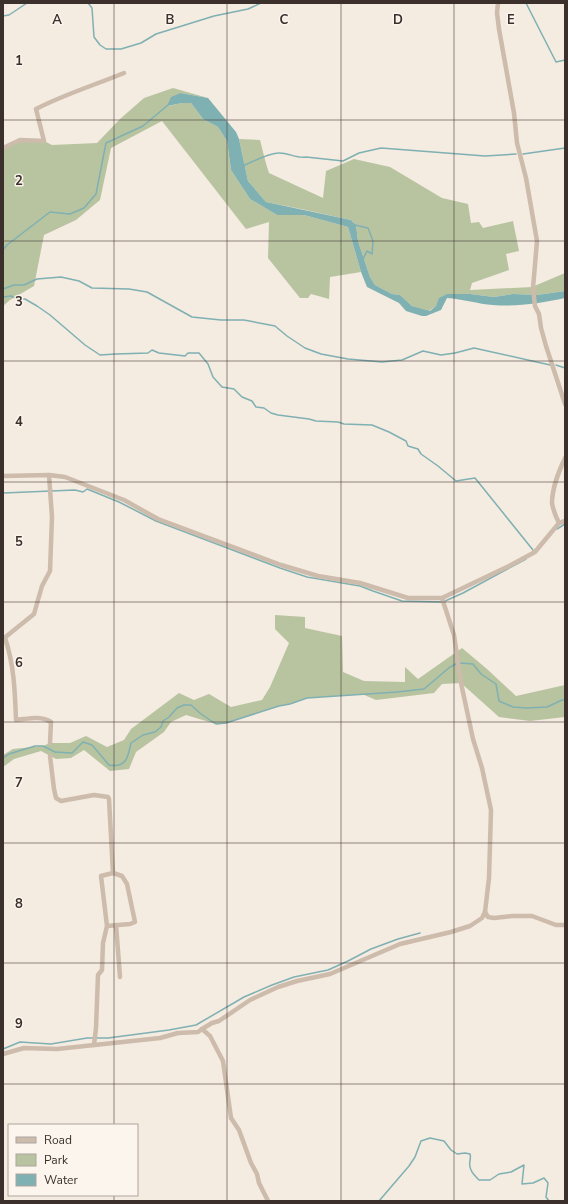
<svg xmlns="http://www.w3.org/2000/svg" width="568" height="1204" viewBox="0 0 568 1204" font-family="'Nunito Sans',sans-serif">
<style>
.green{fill:#b8c4a0}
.water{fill:#7fb0b2}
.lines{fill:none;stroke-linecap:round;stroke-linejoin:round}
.stream{stroke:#7fb0b2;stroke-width:1.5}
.street{stroke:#cdbbac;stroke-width:4.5}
.grid{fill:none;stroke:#3b302b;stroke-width:1;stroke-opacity:0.55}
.grid-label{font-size:13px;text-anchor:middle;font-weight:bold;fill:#3b302b;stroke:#fbf5ee;stroke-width:3;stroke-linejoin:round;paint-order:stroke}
</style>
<rect width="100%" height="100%" fill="#f4ebe1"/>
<g class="green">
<path d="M173 88 208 98 181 93 168 106 182 103H191L203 119 218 127 227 141 231 170 250 199 277 215H304L348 227 361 272 330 277 329 299 311 294 308 298H300L268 258 269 222 246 229 162 121 111 148 100 200 76 220 44 235 34 286 10 300 3 306V195L4 194V148L20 140 44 141 52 145 97 143 120 119 144 98Z"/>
<path d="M239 139 260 140C263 151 265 162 269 173L323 198 326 171 354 159 390 167 442 198 468 204 471 223 479 222 483 228 513 221 519 251 506 254 509 270 472 283 470 290 532 287 565 273V291L537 295 513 294 494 297 470 294H447L436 306 429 311 412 306 400 295 392 294 375 285 370 277 358 241 356 225 351 220 301 209 266 202 248 181Z"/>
<path d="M275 615 305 617V628L342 636 343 672 364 681 405 682V667L418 679 462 648 487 669 516 696 565 685V717L530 721 499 717 461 683 442 684 434 693 376 700 362 694 307 698 290 704 279 706 226 723 216 724 186 715 171 722 164 732 136 752 129 769 110 771 84 750 71 758 56 759 41 751 14 759 3 767V755L13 749 43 746 50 743H70L86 736 107 747 124 740 131 729 179 693 194 700 209 694 231 707 262 700 270 687 289 643 275 629Z"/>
</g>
<path class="water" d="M181 93 208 98 236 132 239 139 248 181 266 202 351 220 356 225 358 241 370 277 375 285 392 294 400 295 412 306 430 311 436 306 439 298 447 294H470L494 297 513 294 537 295 565 291V298C542 303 517 307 493 305 478 304 463 299 447 298L441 310 426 316H422L406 311 399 303 367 287 361 272 348 227 304 215H277L250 199 231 170 227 141 218 127 203 119 191 103H182L167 106 171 97Z"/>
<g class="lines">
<g class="stream">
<path d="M88 3 92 8 94 37 100 45 106 49H121L141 43 156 34 214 16 248 9 261 3"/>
<path d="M526 3 556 62 565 60"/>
<path d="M3 16 9 15 27 3"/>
<path d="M523 154 565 148"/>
<path d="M242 166C253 162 266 154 278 153 287 152 297 159 306 157L343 161 359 153 381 148 485 156 516 154"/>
<path d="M355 225 368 228 373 241 372 254 367 251 363 259"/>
<path d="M3 250 7 245 50 212 70 214 84 208 96 194 106 143 143 126 168 105"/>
<path d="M3 289 14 285H24L37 279 61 277 79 281 92 288 129 289 147 292 192 317 221 320H244L275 326 287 336 305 348 321 354 348 359 382 362 402 360 423 351 441 355 455 353 474 348 550 365"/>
<path d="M3 297 11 296 18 299H25L37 306 50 315 85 345 100 355 116 354 148 353 152 350 159 353 185 356 188 353H199L208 364 213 377 222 387 234 389 242 397 252 401 256 407 264 408 271 413 278 415 309 419 316 421 338 422 344 424 372 425 389 432 406 441 408 446 418 449 421 454 438 466 456 481 475 478 533 550"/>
<path d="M556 365 565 368"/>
<path d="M3 493 75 490 83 492 87 489 119 502 156 521 280 568 307 577 360 586 373 591 402 601 443 602 463 593 526 559"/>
<path d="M557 529 565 524"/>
<path d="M460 663 473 664 481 674 496 684 499 701 513 707 527 708 547 707 562 700H565"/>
<path d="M3 758 9 754 35 746H43L55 752 72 753 83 742 92 745 109 765C126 768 128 758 131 743L143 735 155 732 161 727 163 721 169 717 177 708 184 705H191L201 714 216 724 226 723 279 706 290 704 307 698 397 692 424 689 450 667 456 664"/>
<path d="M3 1049 20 1042 51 1044 87 1038H108L169 1030 196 1025 244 997 272 985 294 977 328 970 348 961 371 949 398 939 420 933"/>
<path d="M379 1201 409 1166 415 1157 421 1141 430 1138 444 1141 451 1150 457 1154 465 1153 470 1154C471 1157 470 1159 470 1161 468 1169 474 1175 479 1180H490L499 1174 511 1172 524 1165 522 1184 533 1183 544 1178 548 1183 546 1197 549 1201"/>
</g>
<g class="street">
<path d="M498 3 497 13 499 29 514 113 517 143 526 178 537 241 533 288 535 306 539 314 541 328 546 346 565 404"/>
<path d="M3 148 20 140 44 141 36 109C65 94 95 85 124 73"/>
<path d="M3 476 49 475 65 477 124 500 158 519 281 565 318 576 360 583 408 598H442L509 566 535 552 559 523 565 521"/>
<path d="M559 523C556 517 553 510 552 503 552 487 559 471 565 458"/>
<path d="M5 638C14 664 15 692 16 720 28 719 40 715 51 722L50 743"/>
<path d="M3 639 34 614 42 586 50 571 52 517 49 475"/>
<path d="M50 756 54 789 56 798 61 801 94 795 108 797 109 799 113 873 101 876 107 926 103 943 102 970 98 975 96 1028 94 1045"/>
<path d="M485 912 488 917 494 918 512 916H532L556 925H565"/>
<path d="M116 925 120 977"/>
<path d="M107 926 130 924 135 922 127 884 122 876 113 873"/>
<path d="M202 1029 212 1023 219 1021 250 1000 278 987 297 981 330 974 400 944 451 932 470 926 482 918 485 912 489 878 491 810 482 768 473 739 461 683 454 635 442 598"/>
<path d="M3 1054 24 1048 57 1049 160 1038 178 1033 198 1032 202 1029 210 1036 223 1061 231 1118 239 1130 251 1163 257 1174 259 1183 268 1201"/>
</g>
</g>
<path class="grid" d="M114 3V1125M227 3V1201M341 3V1201M454 3V1201M3 120H565M3 241H565M3 361H565M3 482H565M3 602H565M3 722H565M3 843H565M3 963H565M3 1084H565M114 1195V1201"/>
<g class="grid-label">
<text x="57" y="24">A</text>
<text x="170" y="24">B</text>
<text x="284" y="24">C</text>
<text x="398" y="24">D</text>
<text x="511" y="24">E</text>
<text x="19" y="65">1</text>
<text x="19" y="185">2</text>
<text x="19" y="306">3</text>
<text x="19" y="426">4</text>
<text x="19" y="546">5</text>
<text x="19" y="667">6</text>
<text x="19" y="787">7</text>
<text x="19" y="908">8</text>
<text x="19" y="1028">9</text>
</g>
<rect width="568" height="1204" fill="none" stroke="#3b302b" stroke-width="8"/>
<rect x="8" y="1124" width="130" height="72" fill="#fbf5ee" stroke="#aea6a0"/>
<rect x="16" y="1137" width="20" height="6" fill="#cdbbac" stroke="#aea6a0"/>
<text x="44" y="1144" font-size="12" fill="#3b302b">Road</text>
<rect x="16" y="1154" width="20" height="12" fill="#b8c4a0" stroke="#aea6a0"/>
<text x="44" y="1164" font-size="12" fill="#3b302b">Park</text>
<rect x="16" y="1174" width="20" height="12" fill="#7fb0b2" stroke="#aea6a0"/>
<text x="44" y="1184" font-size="12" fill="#3b302b">Water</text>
</svg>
